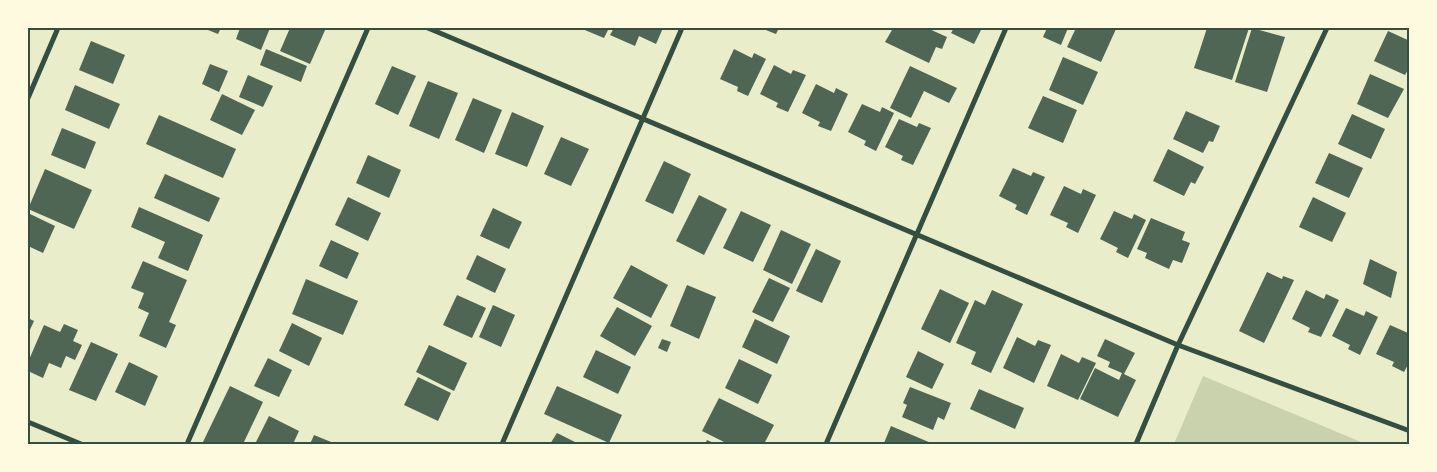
<svg xmlns="http://www.w3.org/2000/svg" width="1437" height="472" viewBox="0 0 1437 472" font-family="'Source Serif 4',serif">
<style>
.green{fill:#cad2ad}
.building{fill:#4f6655}
.lines{fill:none;stroke-linecap:round;stroke-linejoin:round}
.minor{stroke:#344e41;stroke-width:5}
.neatline{fill:none;stroke:#344e41;stroke-width:2}
</style>
<rect width="100%" height="100%" fill="#e9edc9"/>
<path class="green" d="M1203 376 1366 444H1174Z"/>
<g class="building">
<path d="M203 28H221L218 34Z"/>
<path d="M240 28H270L261 50 236 39Z"/>
<path d="M290 28H326L310 64 280 51Z"/>
<path d="M580 28H609L604 38Z"/>
<path d="M614 28H663L656 44 639 36 635 46 610 35Z"/>
<path d="M761 28H779L776 34Z"/>
<path d="M886 28H927L947 37 942 49 936 47 929 63 885 42 892 30Z"/>
<path d="M954 28H982L974 44 951 33Z"/>
<path d="M1047 28H1068L1061 45 1043 37Z"/>
<path d="M1076 28 1116 29 1101 62 1067 47Z"/>
<path d="M1207 28H1249L1232 80 1194 68Z"/>
<path d="M1252 28 1285 37 1267 92 1235 82Z"/>
<path d="M1388 31 1410 41V66L1405 75 1374 61Z"/>
<path d="M91 41 125 55 113 84 79 70Z"/>
<path d="M266 49 307 66 301 82 260 65Z"/>
<path d="M734 49 752 58 754 53 766 59 748 96 737 91 738 87 720 79Z"/>
<path d="M1063 57 1098 72 1083 105 1049 90Z"/>
<path d="M210 64 228 71 219 92 202 84Z"/>
<path d="M774 65 791 74 793 70 806 75 788 112 776 107 778 103 760 94Z"/>
<path d="M392 66 416 76 398 115 375 104Z"/>
<path d="M910 66 957 88 949 103 924 91 911 118 890 108Z"/>
<path d="M1370 74 1404 89 1388 118 1357 104Z"/>
<path d="M248 75 273 86 263 107 239 97Z"/>
<path d="M428 81 458 93 439 139 409 126Z"/>
<path d="M816 84 834 93 836 88 848 94 831 131 818 126 820 122 802 113Z"/>
<path d="M75 85 120 104 109 129 65 110Z"/>
<path d="M222 94 255 110 242 135 210 120Z"/>
<path d="M1043 96 1077 110 1063 143 1028 128Z"/>
<path d="M473 98 502 110 484 153 455 140Z"/>
<path d="M862 104 880 112 882 107 894 113 876 151 864 145 866 141 848 132Z"/>
<path d="M1186 111 1220 126 1213 142 1209 141 1203 153 1173 139Z"/>
<path d="M512 112 544 126 527 167 495 154Z"/>
<path d="M1352 114 1385 129 1371 159 1338 144Z"/>
<path d="M159 115 236 149 223 178 146 144Z"/>
<path d="M899 119 917 127 919 123 931 128 913 165 901 160 903 156 885 147Z"/>
<path d="M62 128 96 142 85 169 51 155Z"/>
<path d="M561 137 589 149 571 186 544 174Z"/>
<path d="M1168 149 1204 167 1195 184 1191 182 1184 196 1153 181Z"/>
<path d="M1329 153 1363 168 1349 198 1315 183Z"/>
<path d="M368 155 401 170 389 198 356 183Z"/>
<path d="M664 161 691 174 673 214 645 201Z"/>
<path d="M1013 168 1031 176 1033 172 1045 177 1027 215 1015 209 1017 205 999 196Z"/>
<path d="M45 169 92 190 74 229 28 209Z"/>
<path d="M165 174 220 198 209 222 154 198Z"/>
<path d="M1064 186 1081 194 1083 189 1096 195 1078 233 1066 227 1068 223 1050 215Z"/>
<path d="M699 195 727 209 704 255 676 241Z"/>
<path d="M348 197 381 213 368 241 335 225Z"/>
<path d="M1313 197 1346 213 1332 242 1299 227Z"/>
<path d="M139 207 203 235 188 271 158 258 165 242 131 227Z"/>
<path d="M493 208 522 222 509 249 480 236Z"/>
<path d="M741 211 771 225 753 262 723 248Z"/>
<path d="M1114 211 1132 219 1134 214 1146 220 1128 258 1116 252 1118 248 1100 239Z"/>
<path d="M28 213 55 226 43 253 28 246Z"/>
<path d="M1151 218 1185 232 1182 240 1190 243 1182 263 1173 260 1169 269 1145 258 1147 253 1137 249Z"/>
<path d="M781 230 811 244 792 284 763 270Z"/>
<path d="M331 240 359 253 347 279 319 266Z"/>
<path d="M816 249 841 261 822 303 796 291Z"/>
<path d="M477 255 506 269 495 293 466 279Z"/>
<path d="M1370 259 1397 272 1391 298 1363 284Z"/>
<path d="M143 261 187 280 169 322 176 325 166 348 139 336 149 313 138 308 144 293 131 288Z"/>
<path d="M631 265 668 285 651 318 613 298Z"/>
<path d="M1267 272 1282 279 1283 276 1294 280 1264 343 1239 331Z"/>
<path d="M769 278 790 288 773 322 752 312Z"/>
<path d="M306 279 358 301 343 335 292 314Z"/>
<path d="M687 285 716 297 699 339 670 326Z"/>
<path d="M940 289 969 303 950 343 921 329Z"/>
<path d="M992 290 1023 304 991 373 971 364 976 352 956 343 975 300 985 305Z"/>
<path d="M1306 290 1324 299 1326 294 1339 300 1321 337 1308 332 1310 328 1292 319Z"/>
<path d="M457 295 486 308 472 338 443 325Z"/>
<path d="M493 305 515 315 501 347 479 337Z"/>
<path d="M617 307 652 326 635 356 600 336Z"/>
<path d="M1346 308 1364 316 1366 311 1378 317 1360 355 1348 349 1350 345 1332 336Z"/>
<path d="M28 318 34 321 28 334Z"/>
<path d="M755 319 790 336 777 364 742 347Z"/>
<path d="M292 323 322 338 309 366 279 351Z"/>
<path d="M64 324 78 330 73 341 82 345 75 360 66 356 61 368 49 363 43 378 28 371V362L44 325 60 332Z"/>
<path d="M1390 325 1408 333 1410 329V361L1404 372 1392 366 1394 362 1376 354Z"/>
<path d="M1017 337 1035 346 1038 340 1051 345 1034 383 1003 368Z"/>
<path d="M662 339 671 342 667 352 658 348Z"/>
<path d="M1105 339 1135 353 1124 374 1136 380 1118 417 1080 399 1095 368 1119 380 1122 373 1108 367 1110 362 1097 356Z"/>
<path d="M91 342 118 354 96 401 69 390Z"/>
<path d="M429 345 467 363 454 391 416 372Z"/>
<path d="M596 350 631 367 618 394 583 377Z"/>
<path d="M918 351 944 364 932 389 906 377Z"/>
<path d="M1061 354 1079 363 1082 357 1096 363 1078 400 1047 386Z"/>
<path d="M268 358 292 370 279 397 254 386Z"/>
<path d="M739 359 772 375 758 404 725 388Z"/>
<path d="M129 362 158 376 145 406 115 392Z"/>
<path d="M418 377 451 393 438 421 404 405Z"/>
<path d="M230 386 263 402 243 444H202Z"/>
<path d="M557 386 622 415 609 443 544 414Z"/>
<path d="M910 387 951 403 944 420 938 417 933 430 902 417 907 405 903 403Z"/>
<path d="M979 389 1024 408 1015 429 970 409Z"/>
<path d="M719 398 774 425 764 444H728L702 431Z"/>
<path d="M269 416 299 431 293 444H255Z"/>
<path d="M891 426 931 443V444L884 443Z"/>
<path d="M557 433 579 444H550Z"/>
<path d="M314 435 336 444H310Z"/>
<path d="M707 440 716 444H705Z"/>
</g>
<g class="lines">
<g class="minor">
<path d="M428 28 1178 345 1410 431"/>
<path d="M28 98 58 28"/>
<path d="M28 422 81 444"/>
<path d="M187 444 368 28"/>
<path d="M502 444 682 28"/>
<path d="M826 444 1006 28"/>
<path d="M1136 444 1178 345 1327 28"/>
</g>
</g>
<rect width="1437" height="472" fill="none" stroke="#fefae0" stroke-width="58"/>
<rect x="29" y="29" width="1379" height="414" class="neatline"/>
</svg>
